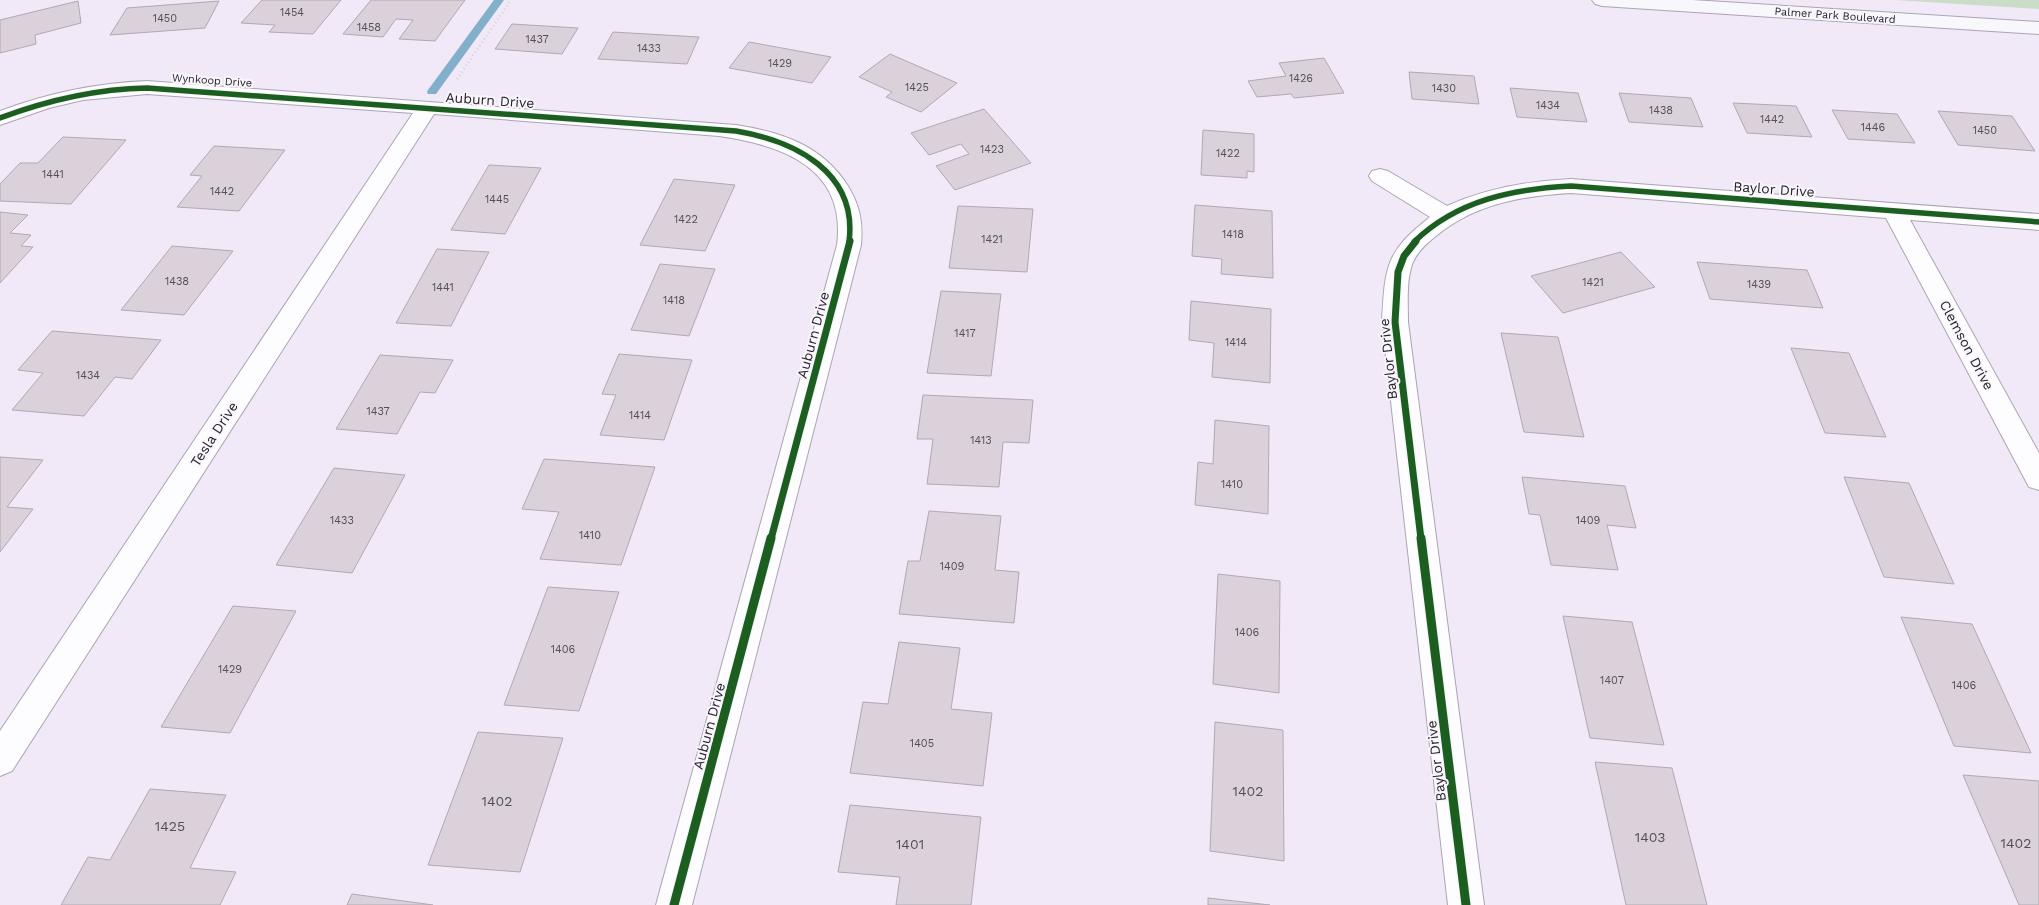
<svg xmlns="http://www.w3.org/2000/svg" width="2039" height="905" viewBox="0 0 2039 905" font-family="'Work Sans',sans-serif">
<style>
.green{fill:#c9ddc9}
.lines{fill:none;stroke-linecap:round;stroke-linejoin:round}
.stream{fill:#82afc9;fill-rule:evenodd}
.building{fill:#dad1db;stroke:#b1a8b2}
.street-casing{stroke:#aba5b0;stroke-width:2}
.secondary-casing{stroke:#aba5b0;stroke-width:2}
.path{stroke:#d3d0d5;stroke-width:2.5;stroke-dasharray:1 3;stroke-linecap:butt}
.street{fill:#fdfcfe;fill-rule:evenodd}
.secondary{fill:#f8f7fb;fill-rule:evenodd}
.cycleway-far2-casing{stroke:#f8f6fb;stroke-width:8}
.cycleway-far1-casing{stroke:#f8f6fb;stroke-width:10}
.cycleway-casing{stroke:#f8f6fb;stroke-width:12}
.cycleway-far2{stroke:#1b5e20;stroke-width:5.5}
.cycleway-far1{stroke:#1b5e20;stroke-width:7}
.cycleway{stroke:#1b5e20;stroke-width:9}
.labels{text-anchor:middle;stroke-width:4;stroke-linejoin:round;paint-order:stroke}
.number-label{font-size:11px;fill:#544e58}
.far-street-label{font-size:11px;fill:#27222c;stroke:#f8f6fb}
.street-label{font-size:14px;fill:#27222c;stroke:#f8f6fb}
.near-number-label{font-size:14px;fill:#544e58}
</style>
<rect width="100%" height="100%" fill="#f1e9f8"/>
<path class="green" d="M1895 0H2039V9Z"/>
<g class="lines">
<path class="stream" d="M494 0H504L436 94H428L427 92 428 90Z"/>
</g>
<g class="building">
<path d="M262 0H341L313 34 269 32 275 25 241 23Z"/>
<path d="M371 0H465L435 41 399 39 413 20 396 19 383 37 343 34Z"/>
<path d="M78 1 81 23 35 35 36 44 0 53V20Z"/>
<path d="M219 1 205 28 110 35 127 8Z"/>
<path d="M512 24 578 28 562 54 495 49Z"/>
<path d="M613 32 699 37 687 64 598 59Z"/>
<path d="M749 42 831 57 812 83 729 68Z"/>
<path d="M890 54 957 83 921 112 886 97 892 92 859 77Z"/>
<path d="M1324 58 1344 93 1294 98 1291 94 1257 97 1248 81 1286 76 1279 63Z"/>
<path d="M1409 72 1474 76 1479 104 1412 99Z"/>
<path d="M1510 88 1578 93 1587 122 1517 117Z"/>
<path d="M1619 93 1691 98 1703 127 1629 122Z"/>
<path d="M1733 103 1796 106 1812 137 1747 133Z"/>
<path d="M984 109 1031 163 955 190 936 166 969 154 961 144 929 155 911 133Z"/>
<path d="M1832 110 1897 114 1915 143 1848 139Z"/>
<path d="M1938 111 2012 116 2035 151 1958 145Z"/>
<path d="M1203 130 1254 134V172L1247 171V178L1201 175Z"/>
<path d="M63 137 126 140 71 204 0 201V184L20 163H38Z"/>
<path d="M214 146 285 150 239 211 177 207 202 176 190 175Z"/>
<path d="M489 165 541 168 505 234 451 230Z"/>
<path d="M674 179 735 185 705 251 640 245Z"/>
<path d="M1195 205 1272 211 1273 278 1221 274 1222 259 1192 256Z"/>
<path d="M958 206 1033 209 1027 272 949 268Z"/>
<path d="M0 212 28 215 10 233 31 235 21 246 33 247 0 283Z"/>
<path d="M172 246 233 251 184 315 121 310Z"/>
<path d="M437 249 489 252 451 326 396 323Z"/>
<path d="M1621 252 1655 287 1563 313 1531 276Z"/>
<path d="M1697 262 1807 270 1823 308 1710 299Z"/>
<path d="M660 264 715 269 689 336 631 330Z"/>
<path d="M941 291 1001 294 991 376 927 373Z"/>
<path d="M1191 301 1271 309 1270 383 1212 377 1214 343 1189 340Z"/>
<path d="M52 331 161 340 132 379 115 377 84 416 12 410 43 373 18 370Z"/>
<path d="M1501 333 1558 337 1584 437 1524 432Z"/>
<path d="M1791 348 1849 353 1886 437 1825 433Z"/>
<path d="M619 354 692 360 664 440 600 435 616 395 602 394Z"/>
<path d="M380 355 453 360 435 393 420 392 397 434 336 429Z"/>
<path d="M923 395 1033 400 1029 443 1003 442 999 487 927 484 933 439H917Z"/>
<path d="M1215 420 1269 426 1268 514 1195 505 1198 462 1213 464Z"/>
<path d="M0 457 43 460 7 507 33 509 0 552Z"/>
<path d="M544 459 655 467 621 565 540 559 559 512 522 509Z"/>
<path d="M334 468 405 475 352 573 276 565Z"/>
<path d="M1522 477 1625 486 1636 528 1607 525 1618 570 1551 565 1540 515 1529 514Z"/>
<path d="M1844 477 1909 483 1954 584 1884 577Z"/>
<path d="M929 511 1001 516 995 570 1019 572 1014 623 899 614 908 561H920Z"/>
<path d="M1218 574 1280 581 1279 693 1213 684Z"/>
<path d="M548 587 619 592 579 711 504 705Z"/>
<path d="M233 606 296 611 230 733 161 727Z"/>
<path d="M1563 616 1632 622 1664 745 1590 738Z"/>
<path d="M1901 617 1972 624 2031 753 1954 746Z"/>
<path d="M899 642 960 648 951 709 992 713 983 786 850 773 863 702 888 704Z"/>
<path d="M1215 722 1283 730 1284 861 1210 851Z"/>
<path d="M478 732 563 738 520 872 428 865Z"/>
<path d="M1595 762 1672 768 1707 905H1626Z"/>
<path d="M1963 775 2039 781V905H2019Z"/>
<path d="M150 789 226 795 190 868 236 872 220 905H61L88 857 110 860Z"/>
<path d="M850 805 981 817 971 905H896L900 877 838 872Z"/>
<path d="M352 894 433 905H347Z"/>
<path d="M1208 898 1270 905H1208Z"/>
</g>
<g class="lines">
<g class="street-casing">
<g id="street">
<path d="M147 81 736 125C781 132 822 145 848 186 860 206 863 222 861 245L692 905H656L837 245C847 168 782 145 719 136L434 114 12 771 0 776V731L413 113 147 94 83 100 49 108 0 125V111C48 93 96 83 147 81Z"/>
<path d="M1380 169 1388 171 1447 206C1487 188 1527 181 1571 179L2039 214V230L1910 220 2039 453V490L2029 487 1886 218 1571 193C1521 196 1475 204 1436 236 1427 243 1418 251 1413 262 1406 280 1408 302 1408 322L1484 905H1448L1382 322C1385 267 1385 252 1430 217L1372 181 1369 176 1372 171Z"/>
</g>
</g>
<g class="secondary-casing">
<path id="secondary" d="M1592 0H1692L2039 22V34L1602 6 1595 4Z"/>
</g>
<path class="path" d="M457 79 511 0"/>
<use href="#street" class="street"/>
<use href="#secondary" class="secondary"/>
<g class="cycleway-far2-casing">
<g id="cycleway-far2">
<path d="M0 118C48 100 95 89 147 88L736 131C795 141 858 172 849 242"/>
<path d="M1414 242C1457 200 1513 189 1571 186L2039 222"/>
</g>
</g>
<g class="cycleway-far1-casing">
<g id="cycleway-far1">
<path d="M1416 241 1404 256 1398 272 1395 322 1421 539"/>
<path d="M771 539 850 241"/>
</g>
</g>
<g class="cycleway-casing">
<g id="cycleway">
<path d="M1421 538 1466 905"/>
<path d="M674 905 771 538"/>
</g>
</g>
<use href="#cycleway-far2" class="cycleway-far2"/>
<use href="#cycleway-far1" class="cycleway-far1"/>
<use href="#cycleway" class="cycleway"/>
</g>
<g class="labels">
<g class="number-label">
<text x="292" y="16">1454</text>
<text x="165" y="22">1450</text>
<text x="369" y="31">1458</text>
<text x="537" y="43">1437</text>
<text x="649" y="52">1433</text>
<text x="780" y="67">1429</text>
<text x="1301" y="82">1426</text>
<text x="917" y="91">1425</text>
<text x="1444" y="92">1430</text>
<text x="1548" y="109">1434</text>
<text x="1661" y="114">1438</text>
<text x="1772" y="123">1442</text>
<text x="1873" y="131">1446</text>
<text x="1985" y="134">1450</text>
<text x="992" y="153">1423</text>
<text x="1228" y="157">1422</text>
<text x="53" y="178">1441</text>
<text x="222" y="195">1442</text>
<text x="497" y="203">1445</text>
<text x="686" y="223">1422</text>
<text x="1233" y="238">1418</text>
<text x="992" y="243">1421</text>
<text x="177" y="285">1438</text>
<text x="1593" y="286">1421</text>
<text x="1759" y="288">1439</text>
<text x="443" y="291">1441</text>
<text x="674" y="304">1418</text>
<text x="965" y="337">1417</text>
<text x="1236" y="346">1414</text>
<text x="88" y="379">1434</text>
<text x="378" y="415">1437</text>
<text x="640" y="419">1414</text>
<text x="981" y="444">1413</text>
<text x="1232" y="488">1410</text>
<text x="342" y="524">1433</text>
<text x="1588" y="524">1409</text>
<text x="590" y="539">1410</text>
<text x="952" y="570">1409</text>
<text x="1247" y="636">1406</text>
<text x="563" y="653">1406</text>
<text x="230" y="673">1429</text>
<text x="1612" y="684">1407</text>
<text x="1964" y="689">1406</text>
<text x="922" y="747">1405</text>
</g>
<g class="far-street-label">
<text transform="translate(1835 15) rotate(4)" y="4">Palmer Park Boulevard</text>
<text transform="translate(212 80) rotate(4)" y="4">Wynkoop Drive</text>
</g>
<g class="street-label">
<text transform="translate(490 100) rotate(4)" y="5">Auburn Drive</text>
<text transform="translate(1774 189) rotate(4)" y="5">Baylor Drive</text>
<text transform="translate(813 335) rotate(-75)" y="5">Auburn Drive</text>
<text transform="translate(1967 345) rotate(62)" y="5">Clemson Drive</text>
<text transform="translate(1388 359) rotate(-96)" y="5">Baylor Drive</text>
<text transform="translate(214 434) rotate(-57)" y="5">Tesla Drive</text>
<text transform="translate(709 726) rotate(-75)" y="5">Auburn Drive</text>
<text transform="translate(1436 761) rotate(-97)" y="5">Baylor Drive</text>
</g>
<g class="near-number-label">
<text x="1248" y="796">1402</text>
<text x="497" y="806">1402</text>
<text x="170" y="831">1425</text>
<text x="1650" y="842">1403</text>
<text x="2016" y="848">1402</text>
<text x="910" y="849">1401</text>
</g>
</g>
</svg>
